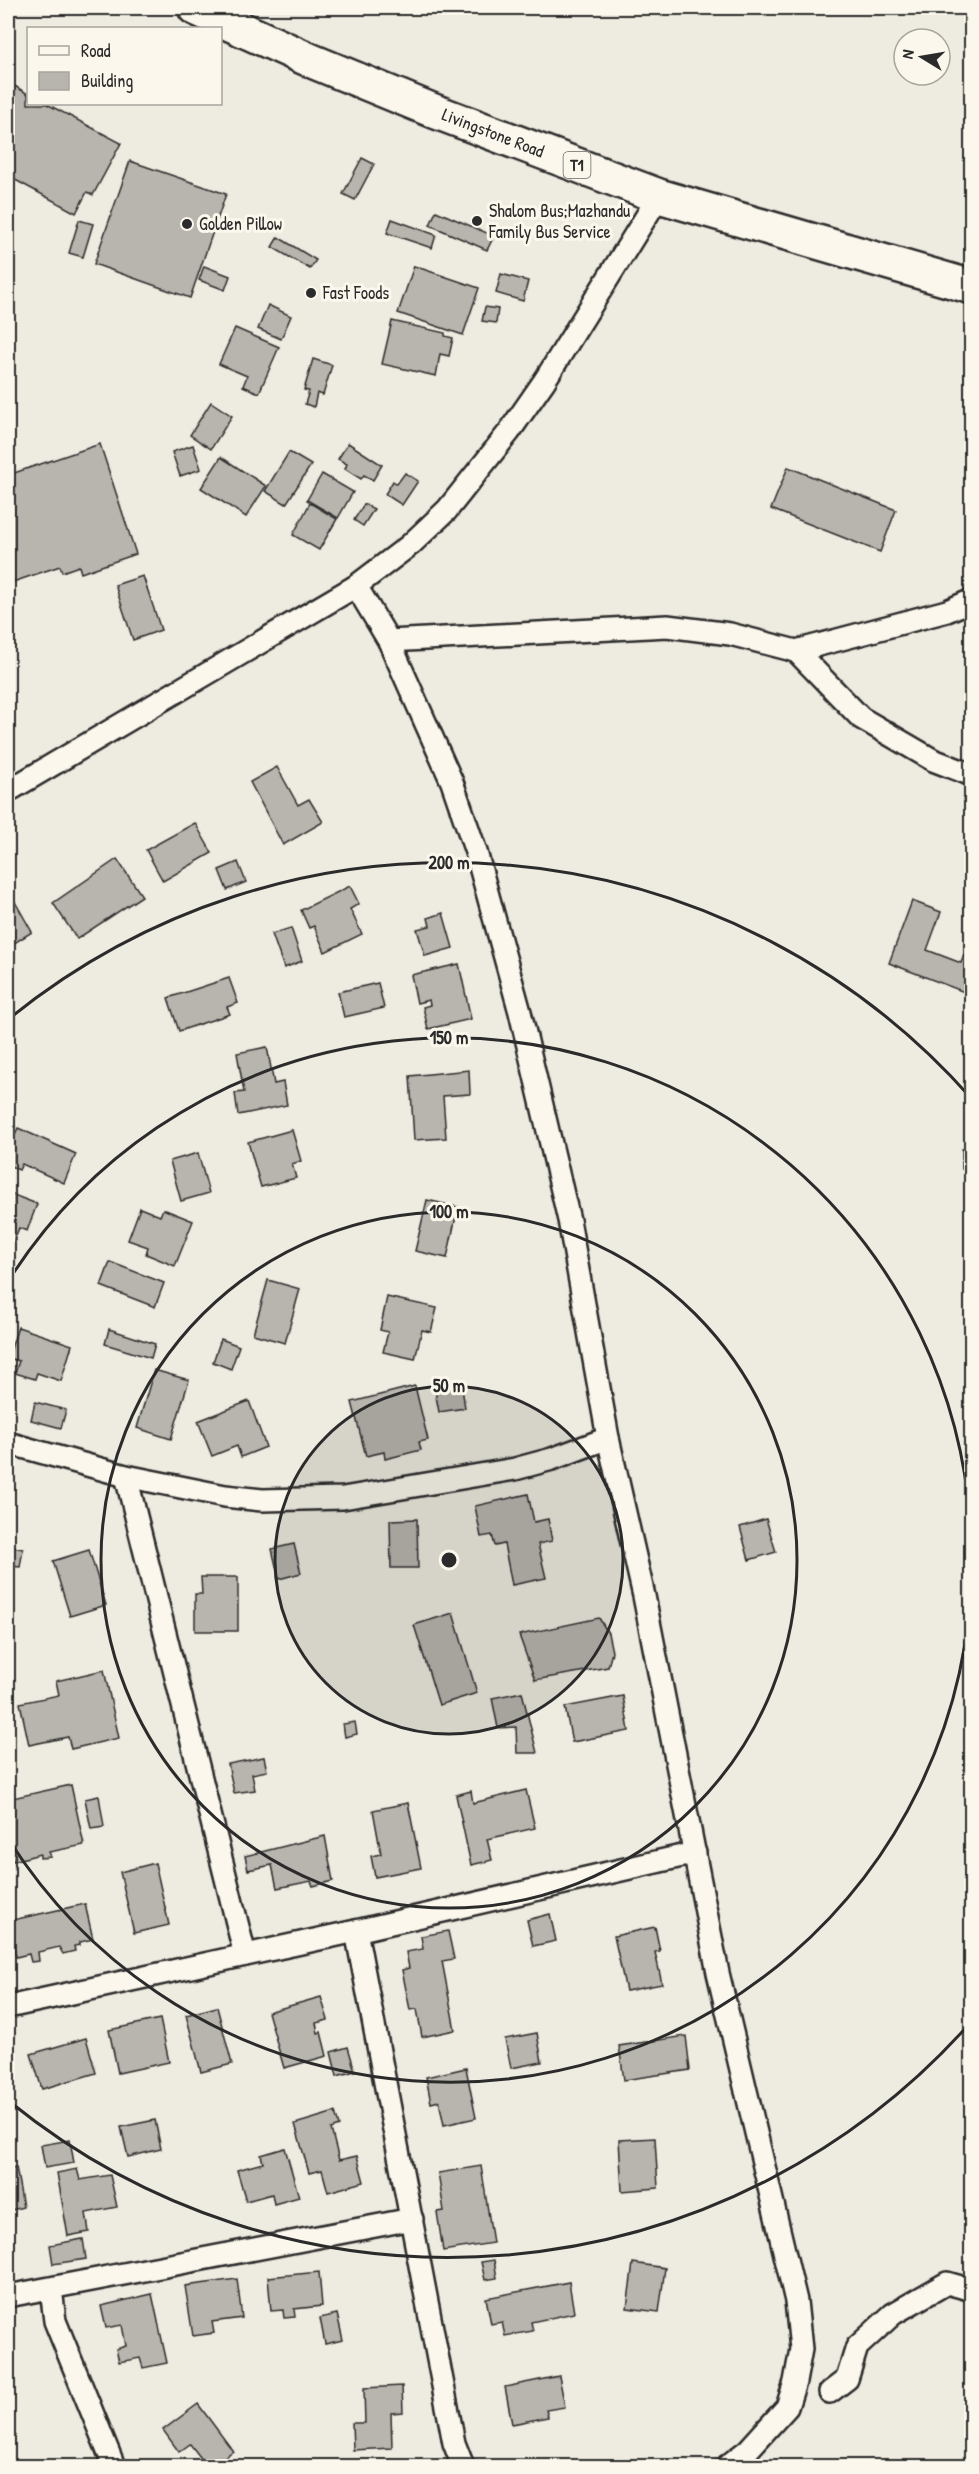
<svg xmlns="http://www.w3.org/2000/svg" width="979" height="2474" viewBox="0 0 979 2474" font-family="'Patrick Hand',sans-serif">
<style>
.building{fill:#b8b5ae;stroke:#2b2b2b;stroke-width:1.5}
.lines{fill:none;stroke-linecap:round;stroke-linejoin:round}
.minor-casing{stroke:#2b2b2b;stroke-width:26}
.trunk-casing{stroke:#2b2b2b;stroke-width:38}
.minor{stroke:#fbf7ec;stroke-width:21}
.trunk{stroke:#fbf7ec;stroke-width:33}
.ring{fill:none;stroke:#2b2b2b;stroke-width:3}
.poi-dot{fill:#2b2b2b;stroke:#fbf7ec;stroke-width:2}
.labels{text-anchor:middle;stroke-width:6;stroke-linejoin:round;paint-order:stroke}
.shield{fill:#fbf7ec;stroke:#696865;stroke-width:1.5}
.shield-label{font-size:16px;font-weight:bold;fill:#2b2b2b}
.street-label{font-size:18px;fill:#2b2b2b;stroke:#fbf7ec}
.poi-label{font-size:18px;fill:#2b2b2b;stroke:#fbf7ec;text-anchor:start}
.centre{fill:#2b2b2b;stroke:#fbf7ec;stroke-width:3}
.ring-label{font-size:18px;text-anchor:middle;font-weight:bold;fill:#2b2b2b;stroke:#fbf7ec;stroke-width:6;stroke-linejoin:round;paint-order:stroke}
</style>
<rect width="100%" height="100%" fill="#eeebe0"/>
<filter id="ink" filterUnits="userSpaceOnUse"><feTurbulence type="fractalNoise" baseFrequency=".0167" numOctaves="2"/><feDisplacementMap in="SourceGraphic" scale="12" xChannelSelector="R" yChannelSelector="G"/><feConvolveMatrix kernelMatrix="1 2 1 2 8 2 1 2 1" color-interpolation-filters="sRGB"/></filter>
<g filter="url(#ink)">
<g class="building">
<path d="M8 82 28 94V104H47L121 143 93 195 87 192 76 213 8 176Z"/>
<path d="M362 158 374 164 355 200 343 194Z"/>
<path d="M130 161 226 194 190 298 94 264Z"/>
<path d="M436 211 494 236 487 250 430 225Z"/>
<path d="M392 219 436 235 432 248 387 233Z"/>
<path d="M79 220 93 224 83 257 69 253Z"/>
<path d="M278 237 316 260 310 269 272 247Z"/>
<path d="M204 266 230 276 225 290 199 280Z"/>
<path d="M414 266 479 288 463 335 398 313Z"/>
<path d="M501 274 528 281 523 301 496 293Z"/>
<path d="M268 305 291 316 281 339 258 329Z"/>
<path d="M485 307 498 309 496 323 482 321Z"/>
<path d="M392 321 445 333V336L453 338 449 356 440 354 436 376 382 364Z"/>
<path d="M235 328 279 347 259 393 243 386 247 376 219 364Z"/>
<path d="M313 359 332 365 323 395 317 393 314 407 305 404 309 391 304 390Z"/>
<path d="M211 402 232 416 211 449 190 435Z"/>
<path d="M348 443 382 465 373 480 364 475 361 479 345 469 347 464 338 459Z"/>
<path d="M100 444 136 554 81 573 79 566 62 572 60 566 10 583 8 577V475Z"/>
<path d="M193 445 201 469 180 476 172 452Z"/>
<path d="M289 452 311 465 286 504 265 491Z"/>
<path d="M221 457 266 486 246 517 201 488Z"/>
<path d="M788 467 896 510 880 552 771 509Z"/>
<path d="M405 473 418 481 402 505 385 494 393 481 397 484Z"/>
<path d="M322 474 353 492 338 518 307 500Z"/>
<path d="M310 503 337 519 319 550 293 535Z"/>
<path d="M364 504 374 509 363 526 354 520Z"/>
<path d="M143 576 161 630 133 640 115 585Z"/>
<path d="M277 767 298 805 309 799 323 822 283 845 250 782Z"/>
<path d="M195 823 212 853 163 881 146 850Z"/>
<path d="M117 859 142 896 77 939 53 903Z"/>
<path d="M238 862 246 882 227 890 219 870Z"/>
<path d="M350 886 359 904 350 909 362 934 325 952 314 926 309 928 301 910Z"/>
<path d="M14 900 32 932 8 947V903Z"/>
<path d="M912 901 941 912 927 950 961 963 972 933V995L889 963Z"/>
<path d="M443 913 453 948 425 956 417 929 430 926 428 918Z"/>
<path d="M291 928 302 961 284 968 272 934Z"/>
<path d="M459 964 471 1019 428 1029 423 1007 430 1005 429 1000 417 1003 411 975Z"/>
<path d="M229 978 238 1003 227 1007 230 1014 179 1031 168 998Z"/>
<path d="M378 983 384 1008 344 1017 338 992Z"/>
<path d="M267 1047 274 1084 283 1082 287 1105 238 1115 235 1093 244 1092 237 1053Z"/>
<path d="M469 1070 470 1094 443 1096 446 1138 414 1140 410 1076Z"/>
<path d="M18 1128 76 1154 64 1183 22 1164 19 1170 8 1165V1150Z"/>
<path d="M292 1130 301 1161 292 1164 296 1178 261 1187 248 1142Z"/>
<rect x="962" y="1149" width="10" height="20"/>
<path d="M198 1153 209 1193 181 1201 170 1161Z"/>
<path d="M8 1193 37 1204 27 1231 19 1228 8 1255Z"/>
<path d="M427 1200 458 1207 447 1258 415 1251Z"/>
<path d="M140 1208 160 1216 163 1209 193 1221 175 1266 146 1254 148 1247 128 1240Z"/>
<path d="M110 1262 164 1283 155 1307 101 1286Z"/>
<path d="M268 1280 300 1289 285 1343 253 1334Z"/>
<path d="M387 1297 437 1308 431 1332 422 1330 415 1359 383 1352 388 1332 380 1330Z"/>
<path d="M18 1327 72 1345 61 1381 37 1373 35 1379 15 1373 19 1361 8 1358Z"/>
<path d="M109 1329 155 1344 151 1358 105 1344Z"/>
<path d="M221 1339 239 1346 231 1369 213 1362Z"/>
<path d="M154 1370 189 1380 171 1439 137 1428Z"/>
<path d="M461 1381 465 1408 439 1412 434 1386Z"/>
<path d="M415 1386 428 1440 419 1442 421 1450 385 1459 384 1452 366 1456 352 1402Z"/>
<path d="M249 1401 266 1447 241 1457 237 1446 212 1456 198 1421Z"/>
<path d="M35 1402 66 1410 61 1428 31 1420Z"/>
<path d="M528 1494 534 1522 548 1519 552 1541 538 1544 546 1578 512 1585 504 1544 495 1546 492 1535 481 1537 475 1506Z"/>
<path d="M417 1519 418 1568H391L390 1520Z"/>
<path d="M766 1519 776 1552 749 1560 740 1527Z"/>
<path d="M294 1544 301 1573 279 1579 272 1549Z"/>
<path d="M13 1547 23 1549 20 1567 10 1566Z"/>
<path d="M89 1550 106 1605 70 1616 53 1561Z"/>
<path d="M201 1577H238V1631H195V1594H202Z"/>
<path d="M453 1613 477 1693 439 1705 414 1625Z"/>
<path d="M599 1618 608 1633 612 1652 608 1667 535 1680 519 1635Z"/>
<path d="M104 1670 119 1738 71 1749 68 1737 29 1745 20 1703 59 1695 56 1681Z"/>
<path d="M522 1692 537 1753H517L516 1727 498 1728 492 1698Z"/>
<path d="M623 1696 629 1731 572 1742 565 1707Z"/>
<path d="M355 1722 357 1734 345 1737 343 1724Z"/>
<path d="M264 1757 267 1771 252 1774 255 1790 234 1793 228 1764Z"/>
<path d="M71 1785 84 1845 49 1852 51 1857 40 1858V1854L13 1861 8 1837V1799Z"/>
<path d="M526 1790 535 1828 487 1839 492 1860 471 1865 456 1795 471 1791 473 1803Z"/>
<path d="M99 1796 104 1827 91 1829 85 1799Z"/>
<path d="M408 1803 421 1868 375 1877 371 1856 381 1854 373 1810Z"/>
<path d="M325 1836 333 1881 313 1886 311 1881 277 1888 272 1865 248 1870 245 1856Z"/>
<path d="M155 1863 169 1925 134 1933 120 1872Z"/>
<path d="M85 1904 93 1939 80 1942V1945L74 1946 75 1951 63 1954 59 1947 38 1952 39 1961 31 1962 29 1954 16 1957 8 1921Z"/>
<path d="M550 1914 556 1941 533 1946 527 1920Z"/>
<path d="M655 1927 660 1951 655 1952 662 1984 626 1991 614 1936Z"/>
<path d="M448 1931 454 1959 442 1961 455 2030 422 2037 417 2009 410 2010 402 1970 409 1968 406 1952 423 1949 421 1936Z"/>
<path d="M321 1997 328 2020 316 2023 318 2033 321 2032 327 2056 284 2068 268 2012Z"/>
<path d="M217 2007 232 2064 201 2072 186 2015Z"/>
<path d="M160 2019 169 2062 118 2073 109 2030Z"/>
<path d="M537 2033 542 2062 511 2068 505 2039Z"/>
<path d="M686 2036 690 2070 624 2080 619 2046Z"/>
<path d="M86 2038 96 2073 42 2089 31 2054Z"/>
<path d="M348 2047 355 2071 337 2076 331 2052Z"/>
<path d="M466 2068 476 2118 444 2125 439 2101 431 2103 426 2077Z"/>
<path d="M335 2112 339 2126 331 2129 339 2160 357 2156 364 2182 328 2192 322 2170 309 2173 295 2124Z"/>
<path d="M155 2120 161 2149 128 2157 121 2127Z"/>
<path d="M655 2138 658 2188 622 2191 619 2140Z"/>
<path d="M70 2140 74 2163 45 2168 41 2145Z"/>
<path d="M285 2148 299 2197 274 2204 272 2194 246 2201 237 2170 263 2163 261 2155Z"/>
<path d="M481 2166 493 2243 443 2251 437 2212 444 2211 438 2173Z"/>
<path d="M16 2167 23 2207 8 2211V2169Z"/>
<path d="M77 2169 80 2180 110 2175 117 2207 86 2213 89 2232 68 2236 57 2173Z"/>
<path d="M83 2239 86 2259 53 2264 50 2245Z"/>
<path d="M494 2260 497 2278 485 2280 481 2262Z"/>
<path d="M633 2263 665 2268 659 2312 627 2308Z"/>
<path d="M319 2272 322 2306 294 2309 295 2317 284 2318 283 2310 271 2311 268 2277Z"/>
<path d="M237 2279 242 2318 212 2322 214 2333 193 2336 185 2286Z"/>
<path d="M569 2282 574 2313 531 2322 533 2331 505 2336 502 2322 491 2324 486 2298Z"/>
<path d="M152 2294 167 2363 143 2368 140 2358 119 2362 116 2349 126 2346 122 2325 106 2328 101 2306Z"/>
<path d="M337 2314 343 2340 325 2344 320 2318Z"/>
<path d="M559 2376 565 2407 546 2410 548 2417 512 2424 505 2387Z"/>
<path d="M402 2386 403 2412 391 2413 392 2448 353 2450 352 2423H365L364 2388Z"/>
<path d="M198 2404 233 2451 212 2466H207L190 2444 179 2452 163 2430Z"/>
</g>
<g class="lines">
<g class="minor-casing">
<g id="minor">
<path d="M356 586 389 641 452 782 476 852 520 1012 569 1220 608 1438 644 1596 718 1973 796 2301 801 2349 795 2382 787 2407 748 2450 727 2466"/>
<path d="M389 641 667 626 730 634 796 651 861 718 933 760 972 775"/>
<path d="M796 651 947 611 972 600"/>
<path d="M8 791 356 586 410 545 447 510 509 432 545 380 659 196"/>
<path d="M8 1443 126 1476 225 1496 262 1500 343 1498 515 1469 552 1459 608 1438"/>
<path d="M126 1476 245 1955"/>
<path d="M356 1931 454 2443 463 2466"/>
<path d="M8 2007 356 1931 695 1853"/>
<path d="M51 2289 55 2321 114 2466"/>
<path d="M8 2296 412 2219"/>
<path d="M830 2392 847 2379 857 2347 893 2314 947 2283 972 2290"/>
</g>
</g>
<g class="trunk-casing">
<path id="trunk" d="M195 8 312 61 434 111 659 196 972 287"/>
</g>
<use href="#minor" class="minor"/>
<use href="#trunk" class="trunk"/>
</g>
</g>
<circle cx="449" cy="1560" r="174" fill="#2b2b2b" fill-opacity=".12"/>
<g class="ring">
<circle cx="449" cy="1560" r="174"/>
<circle cx="449" cy="1560" r="348"/>
<path d="M9 1280A522 522 0 1 1 9 1840"/>
<path d="M971 2022A697 697 0 0 1 10 2102M10 1018A697 697 0 0 1 971 1098"/>
</g>
<g class="poi-dot">
<circle cx="477" cy="221" r="6"/>
<circle cx="187" cy="224" r="6"/>
<circle cx="311" cy="293" r="6"/>
</g>
<g class="labels">
<rect class="shield" x="563.5" y="152" width="27" height="26" rx="4.5"/>
<g class="shield-label">
<text x="577" y="171">T1</text>
</g>
<g class="street-label">
<text transform="translate(493 133) rotate(21)" y="6">Livingstone Road</text>
</g>
<g class="poi-label">
<text x="489" y="217">Shalom Bus;Mazhandu<tspan x="489" dy="21">Family Bus Service</tspan></text>
<text x="199" y="230">Golden Pillow</text>
<text x="323" y="299">Fast Foods</text>
</g>
</g>
<circle cx="449" cy="1560" r="9" class="centre"/>
<g class="ring-label">
<text x="449" y="869">200 m</text>
<text x="449" y="1044">150 m</text>
<text x="449" y="1218">100 m</text>
<text x="449" y="1392">50 m</text>
</g>
<rect width="979" height="2474" fill="none" stroke="#fbf7ec" stroke-width="30"/>
<rect x="15" y="15" width="949" height="2444" fill="none" stroke="#2b2b2b" stroke-width="2" filter="url(#ink)"/>
<rect x="27" y="27" width="195" height="78" fill="#fbf7ec" stroke="#a8a59f" stroke-width="1.5"/>
<rect x="39" y="46" width="30" height="9" fill="#fbf7ec" stroke="#a8a59f" stroke-width="1.5"/>
<text x="81" y="57" font-size="18" fill="#2b2b2b">Road</text>
<rect x="39" y="72" width="30" height="18" fill="#b8b5ae" stroke="#a8a59f" stroke-width="1.5"/>
<text x="81" y="87" font-size="18" fill="#2b2b2b">Building</text>
<g transform="translate(922 57) rotate(281)"><circle r="28" fill="#fbf7ec" stroke="#a8a59f" stroke-width="1.5"/>
<path d="M0-4.5L10 22L0 15L-10 22Z" fill="#2b2b2b"/>
<text y="-9" font-size="16" font-weight="bold" text-anchor="middle" fill="#2b2b2b">N</text>
</g>
</svg>
